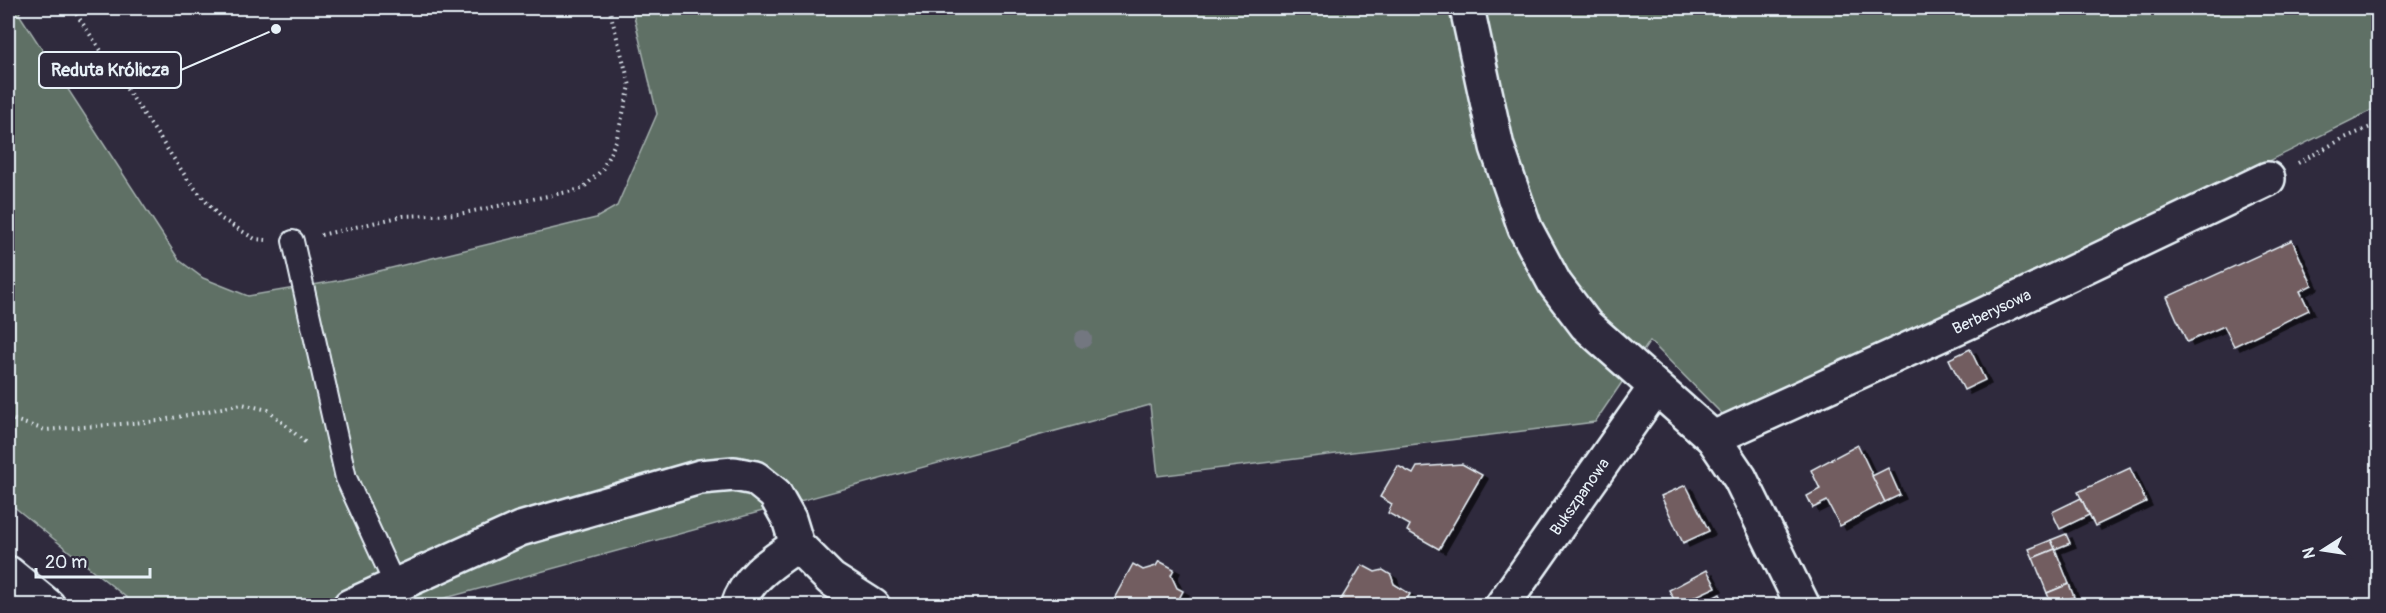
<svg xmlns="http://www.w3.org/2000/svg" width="2386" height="613" viewBox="0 0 2386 613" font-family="Pangolin,sans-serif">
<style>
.green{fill:#5f6f65;stroke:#a4b0ae;stroke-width:1.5}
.building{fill:#725d60;stroke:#e8f1f8;stroke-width:1.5;filter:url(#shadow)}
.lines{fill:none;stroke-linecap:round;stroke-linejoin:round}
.service-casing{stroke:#e8f1f8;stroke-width:24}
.minor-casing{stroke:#e8f1f8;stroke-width:38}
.secondary-casing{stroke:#e8f1f8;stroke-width:38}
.path{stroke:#e8f1f8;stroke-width:4;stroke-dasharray:1.5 4.5;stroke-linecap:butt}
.service{stroke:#2f2a3d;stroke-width:20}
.minor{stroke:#2f2a3d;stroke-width:33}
.secondary{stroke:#2f2a3d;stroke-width:33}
.tree{fill:#737780}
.labels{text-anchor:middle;stroke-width:4.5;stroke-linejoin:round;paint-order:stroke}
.street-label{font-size:16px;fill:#e8f1f8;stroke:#2f2a3d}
.leader{fill:none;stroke:#e8f1f8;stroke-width:2}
.callout-dot{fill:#e8f1f8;stroke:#2f2a3d;stroke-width:2}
.callout{fill:#2f2a3d;stroke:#e8f1f8;stroke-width:2}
.callout-label{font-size:18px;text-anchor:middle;font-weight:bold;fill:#e8f1f8}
</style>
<defs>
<filter id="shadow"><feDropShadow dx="6" dy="4" stdDeviation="0" flood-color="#0009"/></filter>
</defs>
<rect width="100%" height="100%" fill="#2f2a3d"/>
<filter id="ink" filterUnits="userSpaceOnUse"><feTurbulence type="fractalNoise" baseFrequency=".0167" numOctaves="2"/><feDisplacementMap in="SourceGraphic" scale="12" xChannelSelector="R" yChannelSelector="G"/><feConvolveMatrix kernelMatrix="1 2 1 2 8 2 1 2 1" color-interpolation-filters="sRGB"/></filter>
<g filter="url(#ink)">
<path class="green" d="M8 8H22L19 14 179 260 203 278 248 296 342 280 596 218 617 206 657 114 632 8H2378V107L2002 294 1723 415 1650 341 1595 422 1158 476 1150 405 420 605 137 606 8 502Z"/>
<g class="building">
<path d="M2292 240 2312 285 2300 291 2309 310 2234 346 2224 326 2187 342 2167 297Z"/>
<path d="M1970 349 1985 380 1964 390 1949 359Z"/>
<path d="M1858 445 1885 502 1840 526 1827 501 1813 508 1807 496 1820 489 1811 470Z"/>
<path d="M1462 464 1482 475 1439 549 1407 531 1410 525 1388 513 1392 504 1380 497 1398 466 1413 474 1417 467Z"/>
<path d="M1888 468 1900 495 1885 502 1872 476Z"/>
<path d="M2130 468 2146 502 2095 526 2078 492Z"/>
<path d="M1686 485 1709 531 1683 543 1661 496Z"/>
<path d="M2081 498 2089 515 2060 529 2052 512Z"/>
<path d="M2066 534 2070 543 2055 549 2051 540Z"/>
<path d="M2051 540 2055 549 2033 558 2029 549Z"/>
<path d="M2055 549 2069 584 2047 593 2033 558Z"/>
<path d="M1159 561 1174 569 1171 575 1177 588 1183 591 1175 606H1110L1133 564 1143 570 1156 566Z"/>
<path d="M1362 565 1375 572 1383 570 1391 575 1394 584 1410 594 1403 606 1338 604Z"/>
<path d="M1707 570 1716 587 1677 605 1669 590Z"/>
<path d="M2069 584 2074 597 2052 606 2047 593Z"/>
<path d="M1720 594 1726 606H1698L1699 605Z"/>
</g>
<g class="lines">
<g class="service-casing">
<path id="service" d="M293 241 346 478 395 585"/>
</g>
<g class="minor-casing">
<g id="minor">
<path d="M1467 8 1497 147 1525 228 1555 284 1586 325 1713 438 1740 478 1803 606"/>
<path id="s1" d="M1713 438 1975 319 2268 179"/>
<path d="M350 606 520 529 700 477 734 474 755 478 775 494 789 519 797 545 831 579 873 606"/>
<path d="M738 606C746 578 774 561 797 545"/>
<path id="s2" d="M1502 606 1655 388"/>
</g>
</g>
<g class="secondary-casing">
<path id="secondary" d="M8 573 48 606"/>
</g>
<g class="path">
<path d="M76 8 77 15 188 180 220 218 255 239 266 240"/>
<path d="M2298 163 2342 139 2378 124"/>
<path d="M321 235 403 216 459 214 582 189 602 170 616 141 630 86 609 8"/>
<path d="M8 418 45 430 158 421 242 404 268 410 307 444"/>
</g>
<use href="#service" class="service"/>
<use href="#minor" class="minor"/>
<use href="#secondary" class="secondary"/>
</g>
<circle class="tree" cx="1083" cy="339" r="9"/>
</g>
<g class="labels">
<g class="street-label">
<text dy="6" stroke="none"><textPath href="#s1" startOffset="306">Berberysowa</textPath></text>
<text dy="6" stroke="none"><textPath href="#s2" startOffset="134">Bukszpanowa</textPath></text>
</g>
</g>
<path class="leader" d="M276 29L181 70"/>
<circle class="callout-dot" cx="276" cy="29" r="6"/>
<rect class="callout" x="39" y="52" width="142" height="36" rx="6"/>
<g class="callout-label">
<text x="110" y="76">Reduta Królicza</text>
</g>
<rect width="2386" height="613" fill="none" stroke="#2f2a3d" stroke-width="30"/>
<rect x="15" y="15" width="2356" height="583" fill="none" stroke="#e8f1f8" stroke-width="2" filter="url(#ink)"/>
<g transform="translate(2323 550) rotate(258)" stroke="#2f2a3d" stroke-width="4.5" paint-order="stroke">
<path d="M0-4.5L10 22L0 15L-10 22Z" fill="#e8f1f8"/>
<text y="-9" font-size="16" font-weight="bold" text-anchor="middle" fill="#e8f1f8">N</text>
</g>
<path d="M36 568v9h114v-9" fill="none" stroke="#e8f1f8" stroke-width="3"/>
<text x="45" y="568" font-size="18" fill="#e8f1f8" stroke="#2f2a3d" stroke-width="4.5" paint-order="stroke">20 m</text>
</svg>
